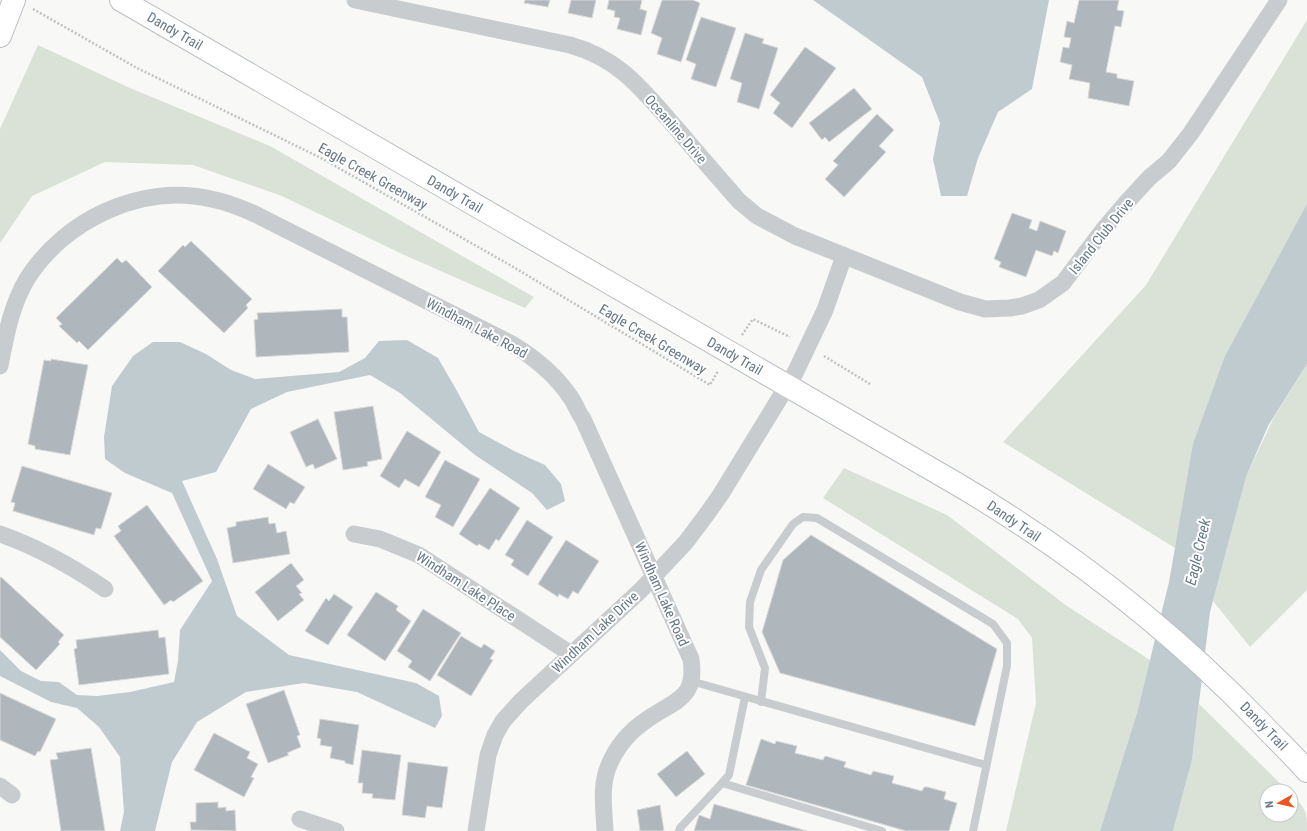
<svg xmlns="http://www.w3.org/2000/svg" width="1307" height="831" viewBox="0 0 1307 831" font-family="'Roboto Condensed',sans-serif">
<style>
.green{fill:#dae1d6}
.water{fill:#c0cbd0}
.building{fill:#afb7bd;stroke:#dadad8}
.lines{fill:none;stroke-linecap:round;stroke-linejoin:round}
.secondary-casing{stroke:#babfc4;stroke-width:24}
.highway-casing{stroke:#babec1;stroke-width:24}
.path{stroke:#bfc2c4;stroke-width:2.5;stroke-dasharray:2 2;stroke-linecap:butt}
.lane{stroke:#c8cccf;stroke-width:8}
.street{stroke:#c8cccf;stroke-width:17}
.secondary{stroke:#fff;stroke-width:22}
.highway{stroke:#fff;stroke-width:22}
.labels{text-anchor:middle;stroke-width:4;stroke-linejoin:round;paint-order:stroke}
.street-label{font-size:14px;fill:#667888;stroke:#fff}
.water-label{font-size:15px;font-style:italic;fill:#627a83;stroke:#fff}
</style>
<rect width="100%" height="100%" fill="#f8f9f6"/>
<g class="green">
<path d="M1307 20V206L1209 400 1175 548 1003 442 1146 285Z"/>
<path d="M38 45 130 88 270 146 534 297 525 308 402 254 282 196 193 165 105 162 32 196 0 243V129Z"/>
<path d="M1307 364V590L1250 647 1213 601 1246 477 1273 419Z"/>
<path d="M844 468 947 515 1067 606 1150 660 1137 713 1100 831H1006L1036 703 1032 638 1018 619 823 498Z"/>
<path d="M1199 704 1288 791H1267V815H1291V794C1306 809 1307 810 1307 831H1173L1192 760Z"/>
</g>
<g class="water">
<path d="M813 0H1049L1032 89 998 112 978 158 967 196H941L933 159 940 123 922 77Z"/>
<path d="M1307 204V364L1268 426 1246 477 1210 612 1192 760 1173 831H1100L1137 713 1169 582 1193 444 1225 356Z"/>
<path d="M407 340 438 358 457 391 479 432 514 451 545 465 561 484 565 501 547 510 532 493 475 455 400 393 370 375 287 392 251 409 216 472 182 481 217 559 237 616 289 655 416 683 439 696 442 716 435 728 357 692 304 683 246 692 197 722 172 762 155 831H120L124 812 120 757 99 727 77 708 51 702 0 676V650L21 671 41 681 59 682 77 695 97 696 130 692 174 682 178 661 180 630 212 581 172 493 125 473 105 459 104 437 112 386 133 356 153 342H180L206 354 231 370 255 379 339 372 365 358 379 341Z"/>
</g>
<g class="building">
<path d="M525 0H550L548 7 524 3Z"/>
<path d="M571 0H596L592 18 568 13Z"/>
<path d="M609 0H642L640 9 647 11 641 35 617 29 620 18 614 17 615 11 607 9Z"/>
<path d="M662 0H693L700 3 681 62 657 54 662 38 651 33Z"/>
<path d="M1079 0H1119L1117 10 1124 11 1121 27 1115 26 1106 72 1117 74V78L1134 81 1129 106 1088 98 1090 83 1069 79 1072 65 1060 62 1063 47 1069 48 1071 38 1064 37 1067 21 1074 23Z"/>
<path d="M701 17 736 28 716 87 691 79 696 64 686 60Z"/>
<path d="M745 33 764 39 762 43 778 48 759 109 737 102 742 83 730 79Z"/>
<path d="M805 47 836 68 792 128 773 113 780 103 770 95Z"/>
<path d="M854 88 872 109 829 142 825 137 822 140 809 123Z"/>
<path d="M877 114 894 130 879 146 886 152 844 197 825 179 838 165 833 161Z"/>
<path d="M1012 213 1032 220 1029 228 1037 231 1040 221 1066 231 1058 253 1054 251 1052 256 1036 250 1026 277 999 267 1001 262 994 259Z"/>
<path d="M191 241 252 299 246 305 248 308 224 333 158 271 183 245 185 247Z"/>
<path d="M117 258 122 263 126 260 152 287 88 350 79 341 77 343 59 326 62 324 56 318Z"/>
<path d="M342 309V317H347L349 352 256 357 254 320 258 319 257 313Z"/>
<path d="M51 359 88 365 70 455 35 449V446L28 444 44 360 51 361Z"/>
<path d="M373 406 382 459 367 462 368 466 343 470 334 412Z"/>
<path d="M318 419 337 459 315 469 313 464 306 467 290 432Z"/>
<path d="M407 431 441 452 419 487 405 479 399 488 380 476Z"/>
<path d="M445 460 480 479 453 527 435 517 441 505 425 497Z"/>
<path d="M268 464 305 487 294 504 290 502 286 509 253 489Z"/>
<path d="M22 466 112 493 101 529 96 528 94 535 13 511 15 503 11 502Z"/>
<path d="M490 488 520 508 499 541 496 539 489 550 479 544 477 546 459 534Z"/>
<path d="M147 505 203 581 173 602 171 600 164 605 114 536 121 531 118 526Z"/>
<path d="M268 517 269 524 275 523 277 533 286 531 290 554 233 563 227 528 236 526V522Z"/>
<path d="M527 520 553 537 528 576 511 565 514 560 505 555Z"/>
<path d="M811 535 997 649 975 726 780 673 762 632 783 560Z"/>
<path d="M566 540 599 561 578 594 573 591 568 599 559 594 558 597 538 584Z"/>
<path d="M291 563 304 580 296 586 302 593 299 594 304 600 278 621 255 592Z"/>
<path d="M1 577 64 635 58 642 60 644 36 670 0 637V578Z"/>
<path d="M376 592 398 606 396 610 411 621 385 661 347 635Z"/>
<path d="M334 594 353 607 328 645 305 631 326 598 329 601Z"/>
<path d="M423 609 461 633 430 681 408 667 412 661 397 651Z"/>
<path d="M158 630 159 638 165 637 169 674 79 685 74 649 77 648 76 640Z"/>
<path d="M461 636 481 648 484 644 495 651 490 659 493 660 471 696 437 675Z"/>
<path d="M284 690 300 735 297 736 301 747 287 753 289 755 268 763 246 704Z"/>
<path d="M0 693 56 719 40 752 38 751 35 756 0 740Z"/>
<path d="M320 719 359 725 353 765 345 763V761L330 758 332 747 320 745 321 739 317 738Z"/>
<path d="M214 733 250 752 247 758 258 764 251 777 254 778 244 797 194 770Z"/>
<path d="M761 739 775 744 776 741 797 746 795 753 823 760 825 756 846 762 844 767 871 775 873 771 894 776 892 783 922 791 924 787H927L946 792 944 799 957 803 949 831H906L746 785Z"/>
<path d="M91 748 105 831H61L50 760 58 759 56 753Z"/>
<path d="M362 750 401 755 395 800 372 798 373 794 362 793 363 783H358Z"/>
<path d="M687 751 705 774 676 797 657 774Z"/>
<path d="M408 762 448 767 442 808 427 806 425 818 402 815Z"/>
<path d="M218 802V808L226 807V811L235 810 236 831 191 830 190 822H196V803Z"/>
<path d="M714 804 807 831H694L699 815 710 819Z"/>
<path d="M660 805 664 831H640L637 810Z"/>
</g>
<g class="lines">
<g class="secondary-casing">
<path id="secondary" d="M121 0 957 484C1067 549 1170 629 1259 721 1275 738 1292 754 1307 771"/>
</g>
<g class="highway-casing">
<path id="highway" d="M0 36 14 0"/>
</g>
<g class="path">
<path d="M33 9 137 68 321 158 510 265 710 385 718 371"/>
<path d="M742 335 753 319 790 337"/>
<path d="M824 356 870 384"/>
</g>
<g class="lane">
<path d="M691 681 986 765"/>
<path d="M761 702 765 668 749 627 750 602 761 570 793 524 803 517 817 518 993 624 1007 643V666L973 831"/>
<path d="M722 783 729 775 745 697"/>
<path d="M679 831 680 828 722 783 882 831"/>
</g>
<g class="street">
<path d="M355 0 570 45C621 59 644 92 677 129 697 153 718 177 739 201L757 216 795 236 960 302 985 309 1010 308 1022 306 1039 300 1063 283 1103 230 1126 203 1149 178 1169 161 1191 133 1279 0"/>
<path d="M0 366C6 335 11 306 27 279 64 220 141 183 211 199 227 202 242 208 257 215L512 344C535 358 556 375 571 398 576 405 578 413 583 419L691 659C697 699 675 700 648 719 631 730 617 746 609 765 600 785 604 809 605 831"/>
<path d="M0 534C37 547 73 567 105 589"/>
<path d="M354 534 380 539 419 555 571 654"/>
<path d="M0 786 12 795"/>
<path d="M300 819 336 831"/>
<path d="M476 831 488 755 495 735 503 721 521 701 641 590 686 542 707 514 721 494 795 373 825 310 844 256"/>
</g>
<use href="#secondary" class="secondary"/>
<use href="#highway" class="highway"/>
</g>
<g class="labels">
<g class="street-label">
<text transform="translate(175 31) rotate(30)" y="5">Dandy Trail</text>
<text transform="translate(676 129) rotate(49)" y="5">Oceanline Drive</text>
<text transform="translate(373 176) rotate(29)" y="5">Eagle Creek Greenway</text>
<text transform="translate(455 194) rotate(30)" y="5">Dandy Trail</text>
<text transform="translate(1101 236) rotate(-51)" y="5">Island Club Drive</text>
<text transform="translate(477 328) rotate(28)" y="5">Windham Lake Road</text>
<text transform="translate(653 339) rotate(31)" y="5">Eagle Creek Greenway</text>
<text transform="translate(735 356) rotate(30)" y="5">Dandy Trail</text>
<text transform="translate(1014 521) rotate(34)" y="5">Dandy Trail</text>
<text transform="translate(466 586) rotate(33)" y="5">Windham Lake Place</text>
<text transform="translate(662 594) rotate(66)" y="5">Windham Lake Road</text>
<text transform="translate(595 632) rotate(-43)" y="5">Windham Lake Drive</text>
<text transform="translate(1264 726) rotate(46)" y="5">Dandy Trail</text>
</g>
<g class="water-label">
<text transform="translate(1198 552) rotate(-77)" y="5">Eagle Creek</text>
</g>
</g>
<g transform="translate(1279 803) rotate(262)"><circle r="19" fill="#ffffff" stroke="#c2c9cf"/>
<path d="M0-3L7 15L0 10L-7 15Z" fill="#ed5421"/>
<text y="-6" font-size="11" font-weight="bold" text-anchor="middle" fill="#667888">N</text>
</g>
</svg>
